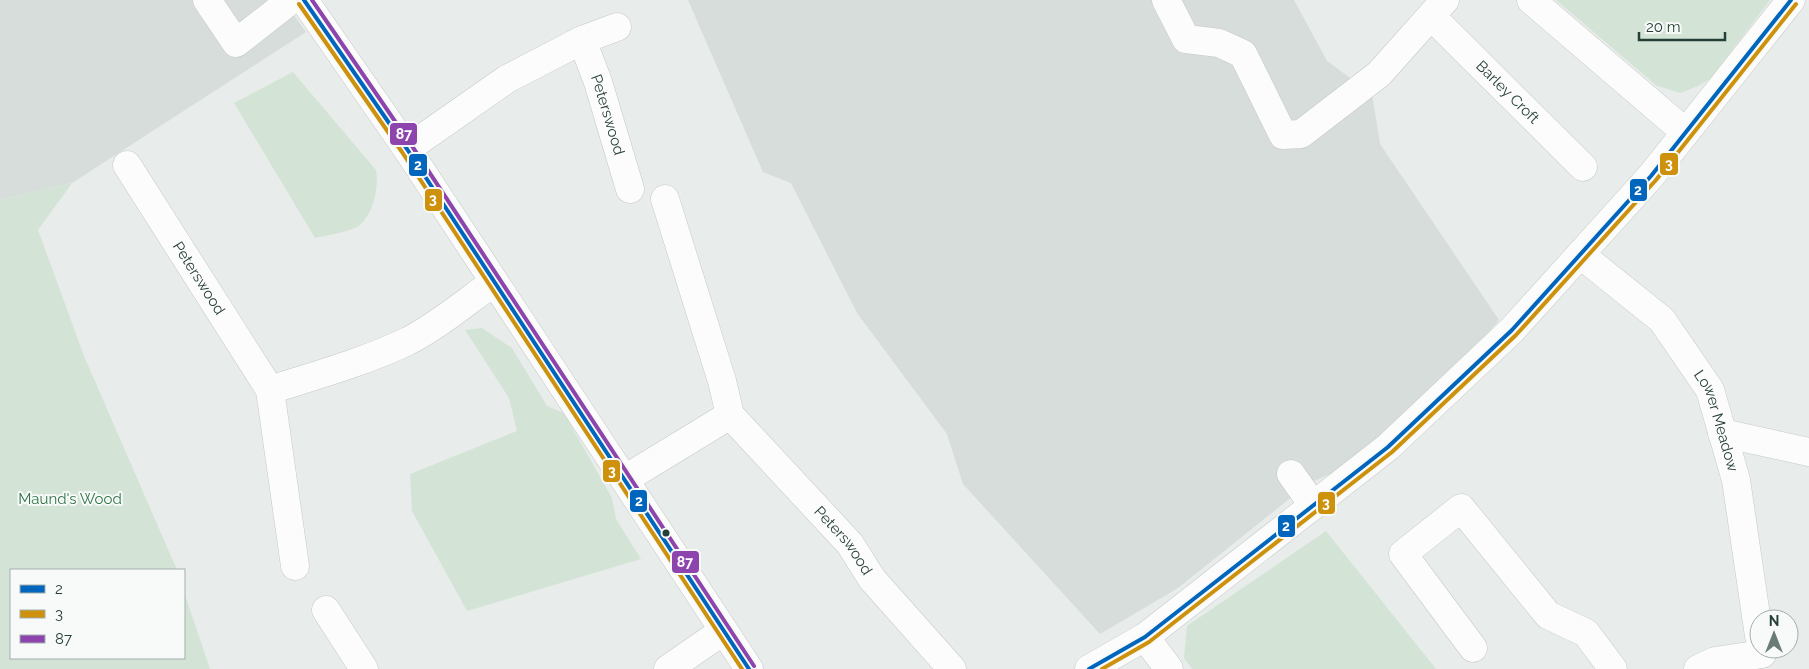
<svg xmlns="http://www.w3.org/2000/svg" width="1809" height="669" viewBox="0 0 1809 669" font-family="Raleway,sans-serif">
<style>
.built{fill:#d6ddda}
.green{fill:#d3e4d7}
.lines{fill:none;stroke-linecap:round;stroke-linejoin:round}
.minor-casing{stroke:#c5c9c7;stroke-width:29}
.minor{stroke:#fcfcfc;stroke-width:28}
.bus-1-casing{stroke:#f7faf8;stroke-width:8}
.bus-2-casing{stroke:#f7faf8;stroke-width:8}
.bus-3-casing{stroke:#f7faf8;stroke-width:8}
.bus-1{stroke:#0065bd;stroke-width:4}
.bus-2{stroke:#cd910b;stroke-width:4}
.bus-3{stroke:#8e44ad;stroke-width:4}
.bus-dot{fill:#263f37;stroke:#f7faf8;stroke-width:2}
.labels{text-anchor:middle;stroke-width:4;stroke-linejoin:round;paint-order:stroke}
.street-label{font-size:15px;fill:#263f37;stroke:#f7faf8}
.park-label{font-size:15px;fill:#327449;stroke:#f7faf8}
.line-badge{stroke:#f7faf8;stroke-width:2}
.badge-label{font-size:14px;text-anchor:middle;font-weight:bold;fill:#fff}
</style>
<rect width="100%" height="100%" fill="#e8ecea"/>
<g class="built">
<path d="M0 0H283L306 32 72 183 0 200Z"/>
<path d="M688 0H1294L1327 61 1372 94 1380 144 1499 320 1388 447 1308 484 1178 588 1100 634 963 484 947 434 857 313 791 183 763 172Z"/>
</g>
<g class="green">
<path d="M1556 0H1770L1711 78 1698 86 1681 93 1657 86Z"/>
<path d="M293 72 376 170C379 187 374 212 360 225 353 231 325 236 315 238L234 103Z"/>
<path d="M72 183 38 230 84 356 177 570H11V658H184V592L210 669H0V200Z"/>
<path d="M482 328 512 348 547 406 564 413 612 498 616 519 641 559 467 611 412 511 410 474 517 431 509 398 465 330Z"/>
<path d="M1326 531 1436 669H1192L1184 658 1187 626Z"/>
</g>
<g class="lines">
<g class="minor-casing">
<g id="minor">
<path d="M207 0 236 43 291 0"/>
<path d="M304 0 407 149 749 669"/>
<path d="M1166 0 1186 39 1219 43 1243 54 1283 135 1301 134 1379 74 1445 0"/>
<path d="M1531 0 1684 131"/>
<path id="s1" d="M1431 16 1583 167"/>
<path id="s2" d="M582 40 598 82 630 189"/>
<path d="M407 149 507 79 582 40 617 27"/>
<path id="s3" d="M127 165 270 390C317 375 364 362 408 341 439 325 466 302 494 282"/>
<path id="s4" d="M665 199 722 381 730 415 850 544 872 579 952 669"/>
<path id="s5" d="M1581 255 1662 320 1710 390 1736 480 1759 636"/>
<path d="M270 390 295 566"/>
<path d="M1722 433 1809 452"/>
<path d="M1291 474 1313 505"/>
<path d="M625 479 730 415"/>
<path d="M326 610 364 669"/>
<path d="M1145 637 1169 669"/>
<path d="M1473 648 1403 554 1461 508 1548 615 1586 633 1613 669"/>
<path d="M668 669 723 631"/>
<path d="M1089 669 1145 637 1388 447 1512 330 1651 176 1791 0"/>
<path d="M1698 669 1715 661 1762 654"/>
</g>
</g>
<use href="#minor" class="minor"/>
<g class="bus-1-casing">
<g id="bus-1">
<path d="M304 0 407 149 749 669"/>
<path d="M1089 669 1145 637 1388 447 1512 330 1651 176 1791 0"/>
</g>
</g>
<g class="bus-2-casing">
<g id="bus-2">
<path d="M299 4 402 152 742 669"/>
<path d="M1102 669 1149 642 1392 452 1516 335 1656 180 1796 4"/>
</g>
</g>
<g class="bus-3-casing">
<path id="bus-3" d="M312 0 412 146 754 666"/>
</g>
<use href="#bus-1" class="bus-1"/>
<use href="#bus-2" class="bus-2"/>
<use href="#bus-3" class="bus-3"/>
</g>
<circle class="bus-dot" cx="666" cy="533" r="4.5"/>
<g class="labels">
<g class="street-label">
<text dy="5" stroke="none"><textPath href="#s1" startOffset="108">Barley Croft</textPath></text>
<text dy="5" stroke="none"><textPath href="#s2" startOffset="79">Peterswood</textPath></text>
<text dy="5" stroke="none"><textPath href="#s3" startOffset="134">Peterswood</textPath></text>
<text dy="5" stroke="none"><textPath href="#s5" startOffset="220">Lower Meadow</textPath></text>
<text dy="5" stroke="none"><textPath href="#s4" startOffset="395">Peterswood</textPath></text>
</g>
<g class="park-label">
<text x="70" y="504">Maund's Wood</text>
</g>
</g>
<g class="line-badge">
<rect x="389" y="122" width="29" height="24" rx="5" fill="#8e44ad"/>
<rect x="1659" y="152" width="20" height="24" rx="5" fill="#cd910b"/>
<rect x="408" y="153" width="20" height="24" rx="5" fill="#0065bd"/>
<rect x="1629" y="178" width="19" height="24" rx="5" fill="#0065bd"/>
<rect x="424" y="188" width="19" height="24" rx="5" fill="#cd910b"/>
<rect x="602" y="459" width="19" height="24" rx="5" fill="#cd910b"/>
<rect x="629" y="489" width="19" height="24" rx="5" fill="#0065bd"/>
<rect x="1317" y="491" width="19" height="24" rx="5" fill="#cd910b"/>
<rect x="1277" y="514" width="19" height="24" rx="5" fill="#0065bd"/>
<rect x="671" y="550" width="29" height="24" rx="5" fill="#8e44ad"/>
</g>
<g class="badge-label">
<text x="404" y="139">87</text>
<text x="1669" y="169">3</text>
<text x="418" y="170">2</text>
<text x="1638" y="195">2</text>
<text x="433" y="204">3</text>
<text x="612" y="476">3</text>
<text x="639" y="506">2</text>
<text x="1326" y="508">3</text>
<text x="1286" y="531">2</text>
<text x="685" y="567">87</text>
</g>
<rect x="10" y="569" width="175" height="90" fill="#f7faf8" stroke="#a3afab"/>
<rect x="20" y="585" width="25" height="8" fill="#0065bd" stroke="#a3afab"/>
<text x="55" y="594" font-size="15" fill="#263f37">2</text>
<rect x="20" y="610" width="25" height="8" fill="#cd910b" stroke="#a3afab"/>
<text x="55" y="619" font-size="15" fill="#263f37">3</text>
<rect x="20" y="635" width="25" height="8" fill="#8e44ad" stroke="#a3afab"/>
<text x="55" y="644" font-size="15" fill="#263f37">87</text>
<g transform="translate(1774 634)"><circle r="24" fill="#f7faf8" stroke="#a3afab"/>
<path d="M0-4L9 19L0 12L-9 19Z" fill="#6a7c76"/>
<text y="-8" font-size="14" font-weight="bold" text-anchor="middle" fill="#263f37">N</text>
</g>
<path d="M1639 32v8h86v-8" fill="none" stroke="#263f37" stroke-width="2.5"/>
<text x="1646" y="32" font-size="15" fill="#263f37" stroke="#f7faf8" stroke-width="4" paint-order="stroke">20 m</text>
</svg>
